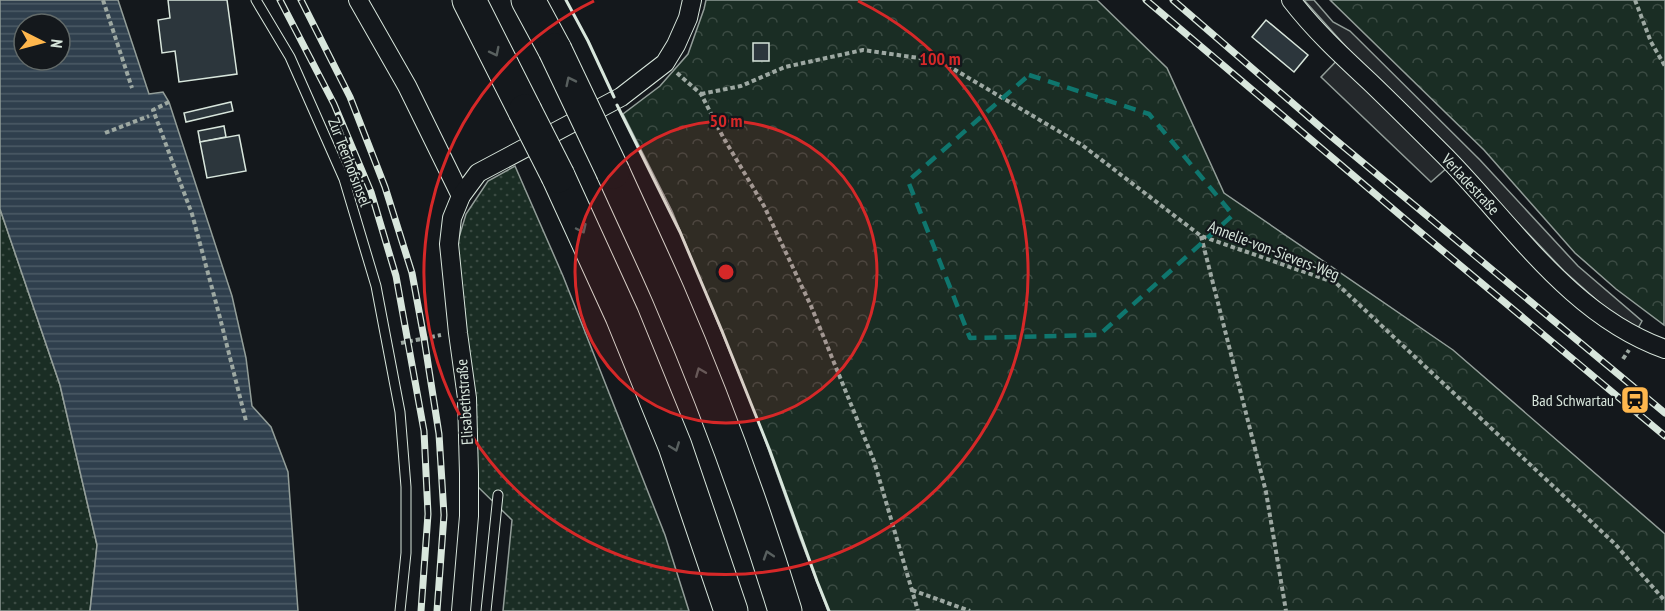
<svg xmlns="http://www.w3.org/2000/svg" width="1665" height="611" viewBox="0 0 1665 611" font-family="'PT Sans Narrow',sans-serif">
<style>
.grass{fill:url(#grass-dots);stroke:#939e99;stroke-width:1.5}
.forest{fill:url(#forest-crowns);stroke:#939e99;stroke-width:1.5}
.parking{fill:#24282b;stroke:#939e99;stroke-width:1.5}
.water{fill:url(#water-rules);stroke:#939e99;stroke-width:1.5;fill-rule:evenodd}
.building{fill:#2c363c;stroke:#d8e6dc;stroke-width:1.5}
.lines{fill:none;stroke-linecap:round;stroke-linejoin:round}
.service-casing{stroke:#d8e6dc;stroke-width:11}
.minor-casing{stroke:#d8e6dc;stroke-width:20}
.motorway-casing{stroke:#d8e6dc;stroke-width:35}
.path{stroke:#9da8a2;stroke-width:4;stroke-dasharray:4.5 3;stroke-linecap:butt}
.service{stroke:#14181c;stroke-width:9}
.minor{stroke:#14181c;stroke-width:18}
.motorway{stroke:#14181c;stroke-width:33}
.rail-casing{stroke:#d8e6dc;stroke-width:7}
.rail{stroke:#14181c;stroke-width:4.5;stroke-dasharray:14;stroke-linecap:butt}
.motorway-bridge-casing{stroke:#d8e6dc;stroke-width:35;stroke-linecap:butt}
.motorway-bridge{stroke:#14181c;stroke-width:33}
.wall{stroke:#d8e6dc;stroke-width:3}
.oneway{stroke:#59605f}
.marked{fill:none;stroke:#0f766e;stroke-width:4.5;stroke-dasharray:12 8;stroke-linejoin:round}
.ring{fill:none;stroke:#d62828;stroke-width:3}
.labels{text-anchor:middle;stroke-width:4.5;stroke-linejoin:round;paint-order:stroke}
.street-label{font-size:16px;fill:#d8e6dc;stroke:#14181c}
.poi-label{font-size:16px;fill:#d8e6dc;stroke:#14181c;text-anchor:end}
.centre{fill:#d62828;stroke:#14181c;stroke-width:3}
.ring-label{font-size:18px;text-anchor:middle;font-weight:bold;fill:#d62828;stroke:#14181c;stroke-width:4.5;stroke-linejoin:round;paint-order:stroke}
</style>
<defs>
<pattern id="grass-dots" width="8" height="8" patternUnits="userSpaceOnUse" patternTransform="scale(1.5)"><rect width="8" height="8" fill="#1a2d24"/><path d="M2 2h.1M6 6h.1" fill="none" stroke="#3b4b43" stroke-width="1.8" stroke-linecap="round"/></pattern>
<pattern id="forest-crowns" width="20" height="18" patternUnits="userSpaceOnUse" patternTransform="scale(1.5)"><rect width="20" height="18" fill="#1a2d24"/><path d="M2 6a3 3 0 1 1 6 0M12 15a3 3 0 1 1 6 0" fill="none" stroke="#3b4b43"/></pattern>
<pattern id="water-rules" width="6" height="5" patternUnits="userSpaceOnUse" patternTransform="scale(1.5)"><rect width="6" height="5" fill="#2f3f4d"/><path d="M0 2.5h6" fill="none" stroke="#4c5b66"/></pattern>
</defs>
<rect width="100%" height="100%" fill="#14181c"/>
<g class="grass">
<path d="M515 166 563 276 665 535 689 611H503L512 520 478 487 457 244 466 214 488 181Z"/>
<path d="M0 209 60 385 97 545 90 611H0Z"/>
</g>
<g class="forest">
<path d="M706 0H1097L1167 68 1224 193 1453 350 1665 534V611H828L800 538 759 423 672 211 623 114 660 86 688 54 704 9Z"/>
<path d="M1330 0H1665L1664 325 1616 289 1575 253 1484 150Z"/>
</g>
<path class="parking" d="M1304 0H1314L1333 22 1350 31 1480 160 1578 266 1642 321 1637 330 1610 312 1564 271 1457 159 1431 182 1321 77 1348 49Z"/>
<path class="water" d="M0 0H118L149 94 163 92 169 102 232 296 246 358 252 406 271 427 288 472 298 611H90L97 545 60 385 0 209ZM24 24H60V60H24Z"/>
<g class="building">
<path d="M168 0H227L237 74 179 82 175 51 162 53 158 20 170 18Z"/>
<path d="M1266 20 1308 55 1294 72 1252 37Z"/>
<rect x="753" y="43" width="16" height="18"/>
<path d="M231 102 233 111 186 122 184 113Z"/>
<path d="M224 126 226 137 200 142 198 131Z"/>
<path d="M239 135 246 171 207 178 200 142Z"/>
</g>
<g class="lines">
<g class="service-casing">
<g id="service">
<path d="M256 0 290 57 344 179 376 286 400 412 406 487V553L400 611"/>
<path d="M486 611 498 495"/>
</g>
</g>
<g class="minor-casing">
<g id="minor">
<path d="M358 0 407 86 461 196"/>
<path d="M1291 0C1314 30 1342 56 1370 82 1395 106 1420 131 1445 156 1513 225 1570 315 1665 349"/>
<path d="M461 611 469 516V474L467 398 458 333 449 244 452 218 461 196 478 173 621 97 665 63 676 45 688 18 692 0"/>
</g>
</g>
<g class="motorway-casing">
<g id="motorway">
<path d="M469 0 525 111"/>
<path d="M528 0 555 50"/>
<path d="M613 172C631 212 650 252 668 293 713 397 752 503 785 611"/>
<path d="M558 176 622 316 675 446 731 611"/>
</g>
</g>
<g class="path">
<path d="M103 0 132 88"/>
<path d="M1635 0 1651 42 1665 66"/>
<path d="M677 73 701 94 723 137 764 206 811 306 874 461 918 611"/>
<path d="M701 94 741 86 785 67 863 50 940 61 1082 145 1201 236 1336 283 1615 544 1665 601"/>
<path d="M169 102 153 110 192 214 219 314 246 421"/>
<path d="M105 133 149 116"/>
<path d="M1201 236 1266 492 1286 611"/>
<path d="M401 343 441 335"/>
<path d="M1623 359 1629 350"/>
<path d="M912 590 970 611"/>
</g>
<use href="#service" class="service"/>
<use href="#minor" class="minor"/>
<use href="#motorway" class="motorway"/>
<g class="rail-casing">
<g id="rail">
<path d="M280 0 334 104 371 192 396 276 424 431 428 514 421 611"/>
<path d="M301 0 350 97 385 187 412 273 424 338 439 434 444 515 437 611"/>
<path d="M1146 0 1413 226 1665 436"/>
<path d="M1173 0 1332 137 1665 413"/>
</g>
</g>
<use href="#rail" class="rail"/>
<g class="motorway-bridge-casing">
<g id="motorway-bridge">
<path d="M555 50 613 172"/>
<path d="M525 111 558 176"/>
</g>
</g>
<use href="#motorway-bridge" class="motorway-bridge"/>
<g class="wall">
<path d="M566 0 588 41 614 97"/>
<path d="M617 105 680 232 722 331 770 451 817 581 829 611"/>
</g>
</g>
<defs><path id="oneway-chevron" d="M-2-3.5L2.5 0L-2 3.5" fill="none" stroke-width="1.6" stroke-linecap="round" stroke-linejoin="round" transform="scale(1.5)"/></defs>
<g class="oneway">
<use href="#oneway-chevron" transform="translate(495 52) rotate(63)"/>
<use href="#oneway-chevron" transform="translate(570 81) rotate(-116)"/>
<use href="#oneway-chevron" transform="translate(582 229) rotate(65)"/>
<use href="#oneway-chevron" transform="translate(700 372) rotate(-112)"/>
<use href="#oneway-chevron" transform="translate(675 447) rotate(69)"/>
<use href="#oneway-chevron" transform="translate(768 555) rotate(-108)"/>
</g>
<path class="marked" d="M1029 75 1149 114 1233 215 1099 335 970 338 908 181Z"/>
<circle cx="726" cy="272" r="151" fill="#d62828" fill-opacity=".12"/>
<g class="ring">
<circle cx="726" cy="272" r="151"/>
<path d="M858 1A302 302 0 1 1 594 1"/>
</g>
<defs>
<g id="station-square" transform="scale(1.5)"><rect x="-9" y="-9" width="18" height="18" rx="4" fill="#ffb74d" stroke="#14181c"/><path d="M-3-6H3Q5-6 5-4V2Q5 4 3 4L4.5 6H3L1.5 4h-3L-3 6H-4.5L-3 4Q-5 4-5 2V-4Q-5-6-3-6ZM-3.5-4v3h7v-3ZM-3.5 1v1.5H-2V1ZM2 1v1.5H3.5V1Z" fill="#111"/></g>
</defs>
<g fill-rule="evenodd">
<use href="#station-square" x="1635" y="400"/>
</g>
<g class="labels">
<g class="street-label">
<text transform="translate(350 162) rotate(69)" y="6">Zur Teerhofsinsel</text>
<text transform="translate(1471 184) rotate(47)" y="6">Verladestraße</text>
<text transform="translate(1274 250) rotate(21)" y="6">Annelie-von-Sievers-Weg</text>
<text transform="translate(464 402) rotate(-94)" y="6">Elisabethstraße</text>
</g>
<g class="poi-label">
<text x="1614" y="406">Bad Schwartau</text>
</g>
</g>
<circle cx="726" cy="272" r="9" class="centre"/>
<g class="ring-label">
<text x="940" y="65">100 m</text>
<text x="726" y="127">50 m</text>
</g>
<g transform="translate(42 42) rotate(96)"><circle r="28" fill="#14181c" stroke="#626a69" stroke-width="1.5"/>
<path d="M0-4.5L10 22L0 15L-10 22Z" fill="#ffb74d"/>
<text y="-9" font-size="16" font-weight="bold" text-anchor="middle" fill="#d8e6dc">N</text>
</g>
</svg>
